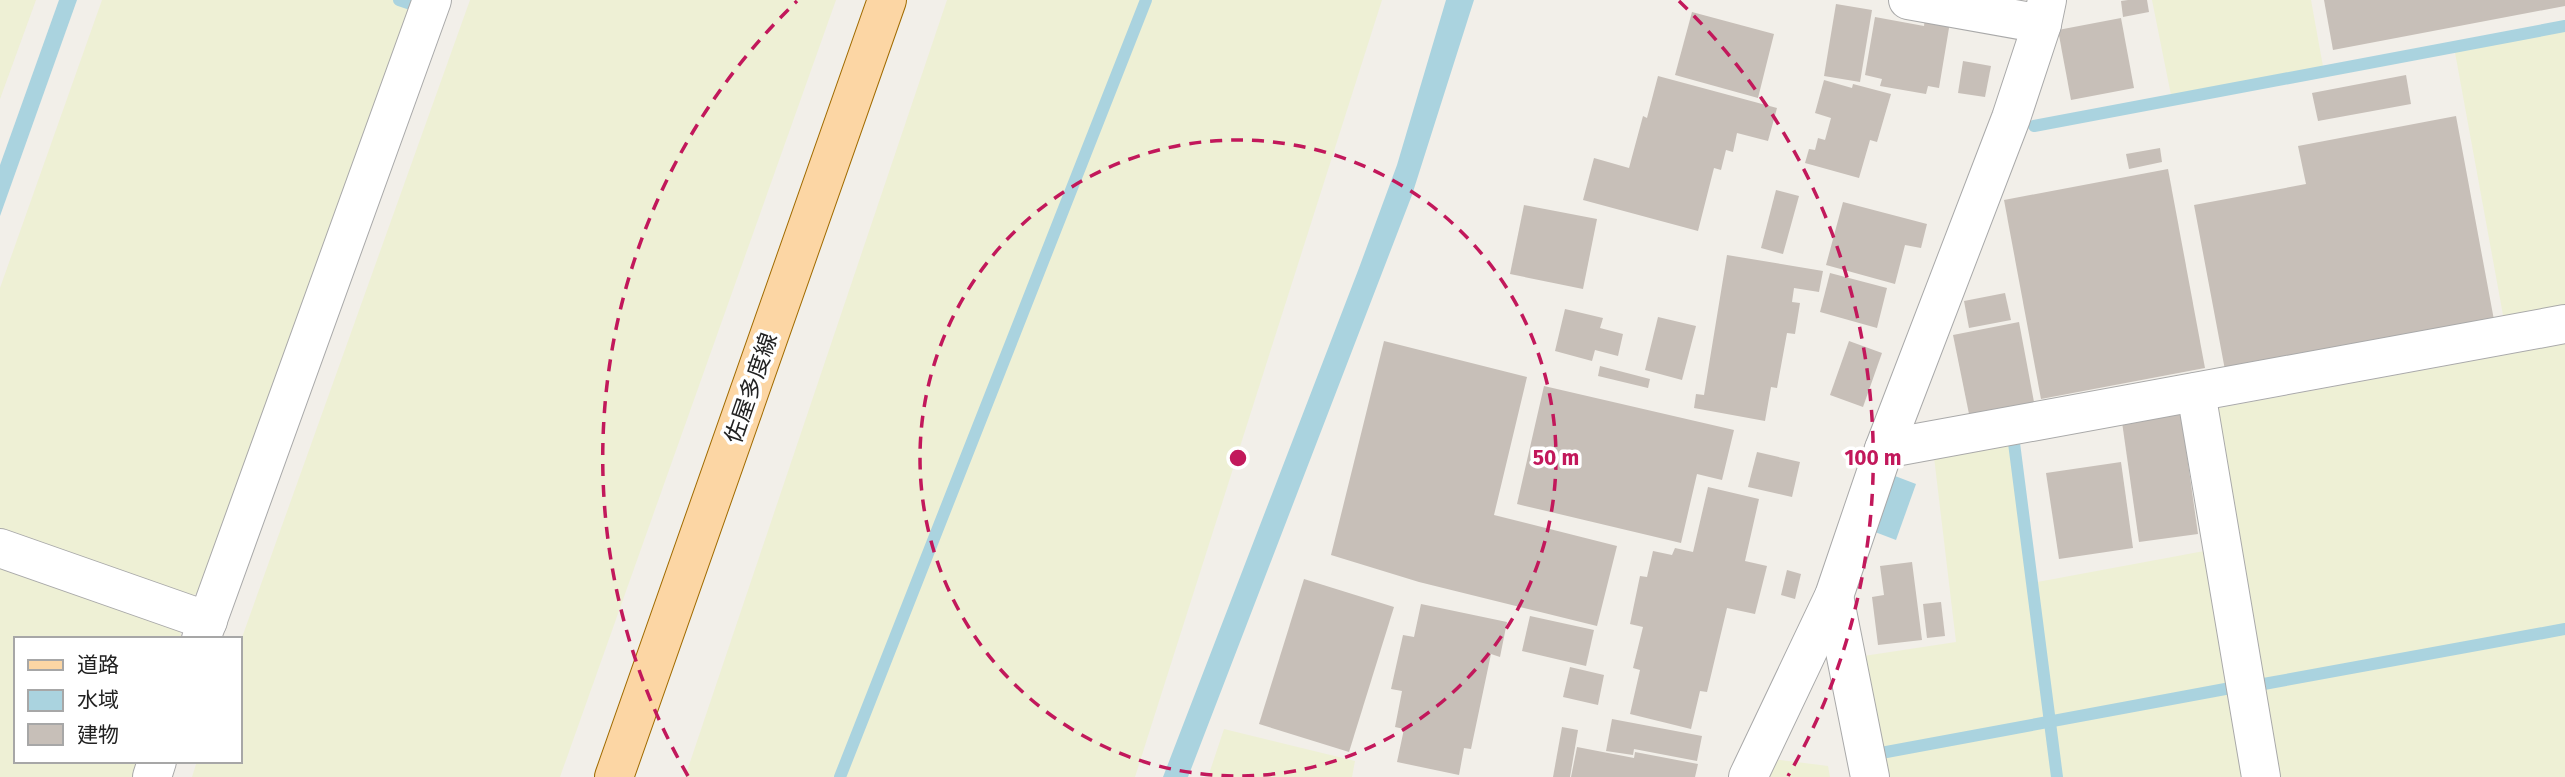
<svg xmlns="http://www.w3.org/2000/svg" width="2565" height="777" viewBox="0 0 2565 777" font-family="'Fira Sans','Noto Sans JP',sans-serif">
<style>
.farmland{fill:#eef0d5}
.water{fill:#aad3df}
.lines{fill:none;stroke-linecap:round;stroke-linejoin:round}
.stream{stroke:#aad3df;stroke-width:12}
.building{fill:#c7bfb8}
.minor-casing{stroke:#a9a9a9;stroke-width:40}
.major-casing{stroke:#a06b00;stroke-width:40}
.minor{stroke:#fff;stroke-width:38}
.major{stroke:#fcd6a4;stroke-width:38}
.ring{fill:none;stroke:#c2185b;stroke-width:3.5;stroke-dasharray:12 9}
.labels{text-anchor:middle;stroke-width:7;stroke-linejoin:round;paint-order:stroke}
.street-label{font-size:23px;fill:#222;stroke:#fff}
.centre{fill:#c2185b;stroke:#fff;stroke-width:3.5}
.ring-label{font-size:21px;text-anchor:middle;font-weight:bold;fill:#c2185b;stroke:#fff;stroke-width:7;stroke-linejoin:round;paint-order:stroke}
</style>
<rect width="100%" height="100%" fill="#f2efe9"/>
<g class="farmland">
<path d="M0 0H36L0 99Z"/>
<path d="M102 0H421L209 585 188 599 0 536V288Z"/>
<path d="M470 0H836L560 777H192L197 761H240V643Z"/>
<path d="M947 0H1382L1135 777H685Z"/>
<path d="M2152 0H2311L2324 72 2172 100Z"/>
<path d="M2565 26V313L2505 326 2454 47Z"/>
<path d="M2565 344V777H2273L2213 409Z"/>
<path d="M2014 443 2032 583 2215 549 2251 777H1883L1857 657 1956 642 1934 457Z"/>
<path d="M0 564 178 625 182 639H16V761H145L139 777H0Z"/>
<path d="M1224 729 1355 761 1352 777H1208Z"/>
<path d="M1773 759 1828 766 1830 777H1764Z"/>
</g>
<g class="water">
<path d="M59 0H77L0 216V165Z"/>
<path d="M1446 0H1474L1412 195 1188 777H1163L1359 268 1397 165Z"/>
<path d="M1895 476 1916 484 1896 540 1875 532Z"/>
</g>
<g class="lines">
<g class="stream">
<path d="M399 0 411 4"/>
<path d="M2034 126 2565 26"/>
<path d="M2014 443 2057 777"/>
<path d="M2258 685 2565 629"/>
<path d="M1881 753 2236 687"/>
<path d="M840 777 1146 0"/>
</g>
</g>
<g class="building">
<path d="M2128 0H2147L2149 12 2123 17 2121 1Z"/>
<path d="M2324 0H2565V6L2333 50Z"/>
<path d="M1836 4 1872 10 1860 82 1824 76Z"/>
<path d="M1692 12 1774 34 1758 98 1675 75Z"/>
<path d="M1875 17 1924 26 1925 17 1950 22 1939 88 1928 86 1926 94 1880 86 1882 79 1865 75Z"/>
<path d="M2121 18 2134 88 2071 100 2058 30Z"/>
<path d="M1963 61 1991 66 1985 97 1958 93Z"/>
<path d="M2406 75 2411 104 2318 121 2312 93Z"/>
<path d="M1658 76 1777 108 1768 141 1737 133 1733 152 1726 150 1721 170 1714 168 1698 231 1583 200 1594 158 1629 168 1643 116 1647 118Z"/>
<path d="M1824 80 1852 88 1853 84 1891 94 1877 142 1870 140 1859 178 1805 163 1809 149 1815 150 1818 138 1825 140 1831 118 1815 113Z"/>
<path d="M2456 116 2494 320 2225 370 2194 205 2306 184 2298 146Z"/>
<path d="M2160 148 2162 162 2129 169 2126 154Z"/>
<path d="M2168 169 2205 368 2041 399 2004 200Z"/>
<path d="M1776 190 1799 196 1783 254 1761 248Z"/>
<path d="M1843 202 1927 224 1921 248 1905 245 1895 284 1826 265Z"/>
<path d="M1524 205 1597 219 1583 289 1510 274Z"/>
<path d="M1727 255 1823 271 1819 292 1794 288 1792 302 1800 303 1795 334 1787 333 1777 388 1771 387 1765 421 1694 408 1696 394 1704 395Z"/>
<path d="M1830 273 1887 288 1877 328 1820 312Z"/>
<path d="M2005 293 2011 320 1969 328 1964 301Z"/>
<path d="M1565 309 1603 318 1600 328 1623 334 1618 356 1595 350 1592 361 1555 351Z"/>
<path d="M1658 317 1696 326 1682 380 1645 370Z"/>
<path d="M2019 322 2034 402 1969 414 1953 335Z"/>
<path d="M1384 341 1527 377 1494 515 1617 546 1597 626 1419 582 1331 555Z"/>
<path d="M1849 341 1882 353 1863 407 1830 395Z"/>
<path d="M1600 366 1650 379 1648 388 1598 376Z"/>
<path d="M1544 386 1734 430 1722 480 1697 474 1681 543 1517 504Z"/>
<path d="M2181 413 2198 534 2139 542 2122 422Z"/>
<path d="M1757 452 1800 462 1792 497 1748 487Z"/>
<path d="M2121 462 2133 548 2059 559 2046 473Z"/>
<path d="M1708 487 1759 499 1745 561 1767 566 1755 614 1727 608 1707 692 1700 691 1691 729 1630 714 1640 670 1633 668 1643 627 1630 624 1640 576 1647 577 1653 551 1672 555 1675 548 1693 552Z"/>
<path d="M1912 562 1922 640 1878 645 1872 597 1884 595 1880 566Z"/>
<path d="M1787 570 1801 574 1795 599 1781 595Z"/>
<path d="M1304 579 1394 607 1349 752 1259 724Z"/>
<path d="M1941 602 1945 636 1927 638 1923 604Z"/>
<path d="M1421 604 1507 622 1500 657 1491 654 1471 749 1464 748 1459 775 1397 762 1404 729 1395 727 1402 691 1391 689 1403 635 1414 637Z"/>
<path d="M1530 616 1594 630 1586 666 1522 651Z"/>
<path d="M1570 667 1604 675 1598 705 1563 697Z"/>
<path d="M1612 719 1702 736 1697 761 1634 749 1633 755 1606 751Z"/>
<path d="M1562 727 1578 730 1570 777H1553Z"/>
<path d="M1577 747 1634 758 1635 752 1698 764 1695 777H1571Z"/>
</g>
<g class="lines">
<g class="minor-casing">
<g id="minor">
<path d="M1908 0 2042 24"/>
<path d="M2196 392 2261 777"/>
<path d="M1884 449 2565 324"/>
<path d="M0 548 208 621"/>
<path d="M1834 596 1870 777"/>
<path d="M201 639 432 0"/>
<path d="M152 777 157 761"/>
<path d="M1748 777 1834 596 1884 449 2011 118 2042 24 2047 0"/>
</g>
</g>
<g class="major-casing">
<path id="major" d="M614 777 887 0"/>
</g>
<use href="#minor" class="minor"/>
<use href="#major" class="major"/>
</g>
<g class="ring">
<circle cx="1238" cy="458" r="318"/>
<path d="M688 776A635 635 0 0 1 797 1M1679 1A635 635 0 0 1 1788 776"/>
</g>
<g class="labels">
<g class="street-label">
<text transform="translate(751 388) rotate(-71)" y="8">佐屋多度線</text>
</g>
</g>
<circle cx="1238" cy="458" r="10" class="centre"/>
<g class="ring-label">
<text x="1556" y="465">50 m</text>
<text x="1873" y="465">100 m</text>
</g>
<rect x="14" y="637" width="228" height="126" fill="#ffffff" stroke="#a7a7a7" stroke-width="2"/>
<rect x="28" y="660" width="35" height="10" fill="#fcd6a4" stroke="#a7a7a7" stroke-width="2"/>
<text x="77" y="672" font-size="21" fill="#222222">道路</text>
<rect x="28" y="690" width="35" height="21" fill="#aad3df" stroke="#a7a7a7" stroke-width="2"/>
<text x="77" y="707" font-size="21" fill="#222222">水域</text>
<rect x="28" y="724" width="35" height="21" fill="#c7bfb8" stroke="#a7a7a7" stroke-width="2"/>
<text x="77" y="742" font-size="21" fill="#222222">建物</text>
</svg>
